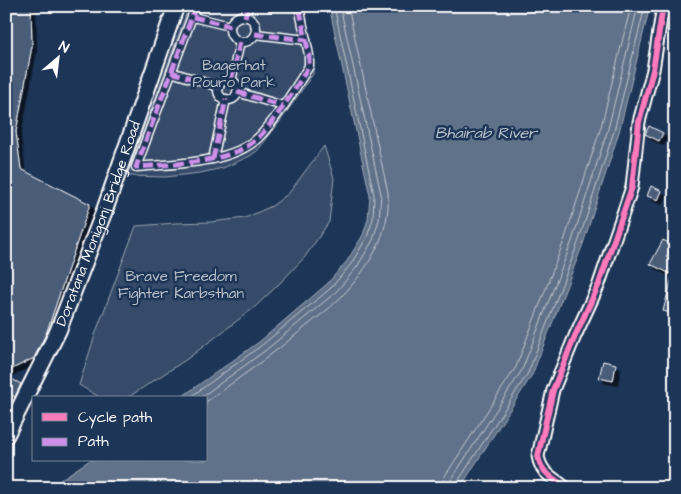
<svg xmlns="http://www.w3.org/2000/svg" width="681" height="494" viewBox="0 0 681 494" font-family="'Architects Daughter',sans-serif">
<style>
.green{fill:#364b69;stroke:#9aa5b4}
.water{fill:#617289;stroke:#a0aab8}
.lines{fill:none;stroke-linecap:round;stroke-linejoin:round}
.shore{stroke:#c0c7d0;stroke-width:1}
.building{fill:#4a5d79;stroke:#fff;filter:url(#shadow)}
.pedestrian-casing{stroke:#fff;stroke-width:11}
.minor-casing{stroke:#fff;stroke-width:15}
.secondary-casing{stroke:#fff;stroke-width:19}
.pedestrian{stroke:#1d3557;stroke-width:8}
.minor{stroke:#1d3557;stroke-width:11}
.secondary{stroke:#1d3557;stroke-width:15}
.quiet{stroke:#ce8fe9;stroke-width:5;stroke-dasharray:10 5;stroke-linecap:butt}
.cycleway-casing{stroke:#1d3557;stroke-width:9}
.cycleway{stroke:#fd7abc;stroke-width:6}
.labels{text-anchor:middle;stroke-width:5;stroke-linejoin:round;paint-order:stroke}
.park-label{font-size:15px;fill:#b9c0ca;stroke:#1d3557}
.street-label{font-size:15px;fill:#fff;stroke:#1d3557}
.water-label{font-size:16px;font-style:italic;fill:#b8c0ca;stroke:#1d3557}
</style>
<defs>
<filter id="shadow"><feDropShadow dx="4.5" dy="4.5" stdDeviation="0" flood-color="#0009"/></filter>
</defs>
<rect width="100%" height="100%" fill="#1d3557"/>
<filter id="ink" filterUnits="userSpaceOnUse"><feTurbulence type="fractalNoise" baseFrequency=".02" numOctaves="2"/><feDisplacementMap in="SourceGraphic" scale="10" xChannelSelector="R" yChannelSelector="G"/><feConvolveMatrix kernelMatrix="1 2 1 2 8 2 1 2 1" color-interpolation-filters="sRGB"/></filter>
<g filter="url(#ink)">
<g class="green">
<path d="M189 6H303L311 41 313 70V74L279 123 258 150 250 156 223 168 200 173 165 177 127 176Z"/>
<path d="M324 146 334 178 329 222 305 257 279 284 255 307 187 359 127 398H101L79 385 96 332 136 226 176 223 211 222 245 218 272 206 289 193Z"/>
</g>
<path class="water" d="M329 6H650L619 132 583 244 532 375 460 488H48L90 460H206V398H180L259 342 327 284 347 261 363 235 368 219 370 196Z"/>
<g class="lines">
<g class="shore">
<path d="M189 398 262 345 331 288 351 264 367 237 373 219 374 195 334 6"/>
<path d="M200 398 266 350 336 292 357 267 373 240 379 220 381 194 340 6"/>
<path d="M206 402C239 378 272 355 303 329 316 318 330 309 341 297 368 269 391 234 388 193L348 6"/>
<path d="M442 488 445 476 516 367 565 238 601 127 631 6"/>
<path d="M449 488 451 480 522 370 572 241 608 129 638 6"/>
<path d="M456 488 457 483 528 373 578 243 614 131 645 6"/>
</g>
</g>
<g class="building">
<path d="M6 6H31L32 46 16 132 21 169 90 204 46 334 34 358 6 372Z"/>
<path d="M649 126 663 133 659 141 645 134Z"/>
<path d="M651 186 662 191 658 200 647 196Z"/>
<path d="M663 240 673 245 666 257 675 261V276L650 264Z"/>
<path d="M672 278H675V314L663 311Z"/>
<path d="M603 361 616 364 613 381 599 378Z"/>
<path d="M6 376 21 384 15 397 6 392Z"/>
</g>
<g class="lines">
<g class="pedestrian-casing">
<g id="pedestrian">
<path d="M196 6 136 167C171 164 231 164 258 138 276 120 295 89 309 66V55L299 6"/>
<circle cx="243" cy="29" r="13"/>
<path d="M193 17 230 26"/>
<path d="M245 17 248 6"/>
<path d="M255 34 306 40"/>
<path d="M171 72 219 87"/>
<circle cx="228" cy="90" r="10"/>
<path d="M231 81 240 42"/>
<path d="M237 92 283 106"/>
<path d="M213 159 226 99"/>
</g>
</g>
<g class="minor-casing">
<path id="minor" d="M566 488C553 477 541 474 538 456L553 390 575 336 599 284 632 187 639 122 653 70 663 6"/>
</g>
<g class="secondary-casing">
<g id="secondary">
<path id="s1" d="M6 435 58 331 105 209 176 6"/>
</g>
</g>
<use href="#pedestrian" class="pedestrian"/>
<use href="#minor" class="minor"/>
<use href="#secondary" class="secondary"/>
<g class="quiet">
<path d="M196 6 136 167C171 164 231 164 258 138 276 120 295 89 309 66V55L299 6"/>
<path d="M193 17 230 26"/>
<path d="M245 17 248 6"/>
<path d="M255 34 306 40"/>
<path d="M171 72 219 87"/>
<path d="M231 81 240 42"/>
<path d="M237 92 283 106"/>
<path d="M213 159 226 99"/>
</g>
<g class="cycleway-casing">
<path id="cycleway" d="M566 488C553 477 541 474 538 456L553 390 575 336 599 284 632 187 639 122 653 70 663 6"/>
</g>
<use href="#cycleway" class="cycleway"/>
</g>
</g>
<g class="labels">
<g class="park-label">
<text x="234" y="70">Bagerhat<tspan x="234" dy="17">Pouro Park</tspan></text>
<text x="181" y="281">Brave Freedom<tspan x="181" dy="17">Fighter Karbsthan</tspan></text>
</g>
<g class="street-label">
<text dy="5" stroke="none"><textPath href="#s1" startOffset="231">Doratana Monigonj Bridge Road</textPath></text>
</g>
<g class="water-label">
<text x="486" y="138">Bhairab River</text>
</g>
</g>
<rect width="681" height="494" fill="none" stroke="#1d3557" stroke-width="25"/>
<rect x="12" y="12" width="656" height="469" fill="none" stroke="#fff" stroke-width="2" filter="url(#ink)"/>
<rect x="32" y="396" width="175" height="65" fill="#1d3557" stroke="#77869a"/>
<rect x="42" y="413" width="25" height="8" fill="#fd7abc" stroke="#77869a"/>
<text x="78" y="422" font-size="15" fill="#ffffff">Cycle path</text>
<rect x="42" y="438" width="25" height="8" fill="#ce8fe9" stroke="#77869a"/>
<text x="78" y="446" font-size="15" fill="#ffffff">Path</text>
<g transform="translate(58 58) rotate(28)" stroke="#1d3557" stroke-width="4" paint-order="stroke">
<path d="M0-4L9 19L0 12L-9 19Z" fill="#ffffff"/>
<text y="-8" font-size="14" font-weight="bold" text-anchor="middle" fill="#ffffff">N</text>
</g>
</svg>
